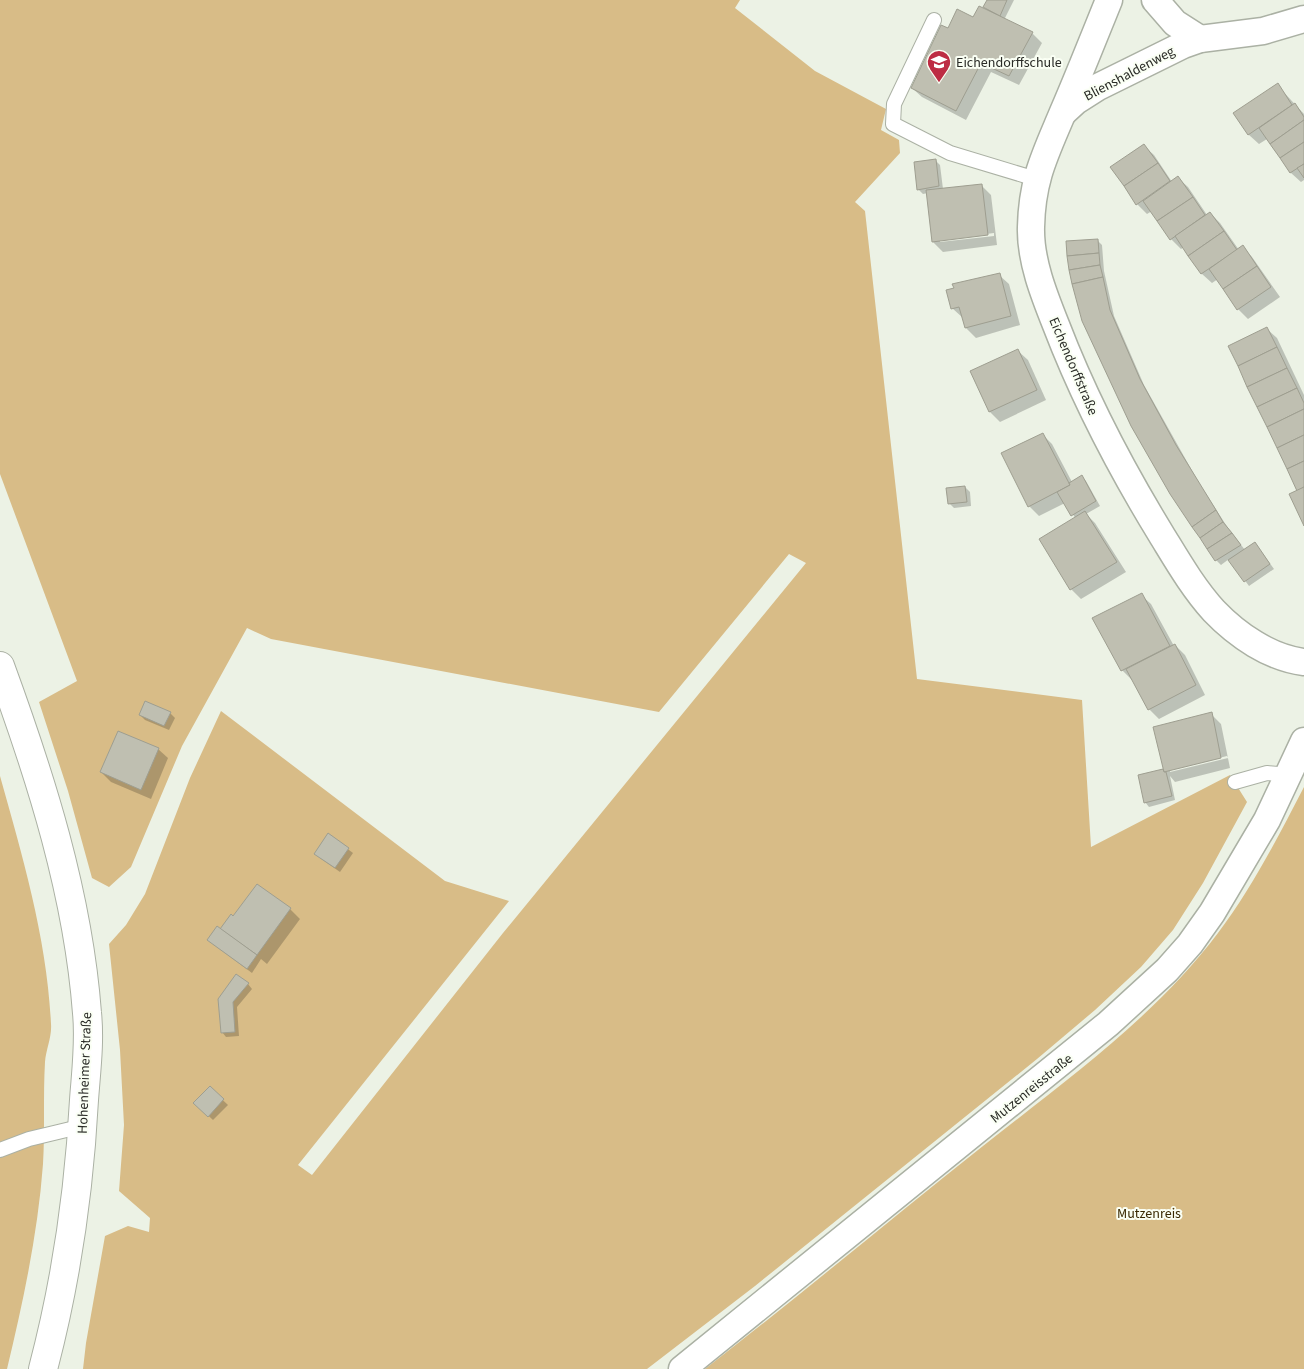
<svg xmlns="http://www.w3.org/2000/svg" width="1304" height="1369" viewBox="0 0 1304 1369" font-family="'Source Sans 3',sans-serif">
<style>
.green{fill:#d8bc87}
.shadow{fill:#0003;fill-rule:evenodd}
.building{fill:#bfbfb1;stroke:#9e9e90}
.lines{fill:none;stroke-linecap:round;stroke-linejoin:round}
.lane-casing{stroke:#abb1a4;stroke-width:16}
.street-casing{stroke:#abb1a4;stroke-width:29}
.secondary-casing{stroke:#abb1a4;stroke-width:30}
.lane{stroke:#fff;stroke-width:14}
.street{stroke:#fff;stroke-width:26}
.secondary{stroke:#fff;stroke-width:28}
.labels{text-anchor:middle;stroke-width:4;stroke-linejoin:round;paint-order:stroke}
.poi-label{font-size:14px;fill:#292b26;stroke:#fafff4;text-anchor:start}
.street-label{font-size:14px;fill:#292b26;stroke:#fafff4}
.park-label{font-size:14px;fill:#392902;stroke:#fafff4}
</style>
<rect width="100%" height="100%" fill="#ecf2e5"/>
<g class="green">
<path d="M0 0H740L735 8 815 71 886 109 881 130 899 140 900 153 855 202 865 211 917 679 1082 700 1091 847 1230 775 1247 802 1203 883 1173 930 1141 967 1095 1010 1037 1059 755 1286 647 1369H83L86 1343 105 1236 128 1226 149 1232 150 1218 119 1191 124 1125 120 1050 109 944 126 925 145 894 190 778 221 711 445 881 509 901 298 1165 312 1175 503 933 806 563 789 554 659 712 271 639 247 628 182 746 131 867 109 887 92 878 68 791 39 702 77 681 0 474Z"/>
<path d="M0 776C23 858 47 939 51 1024 52 1037 46 1049 45 1062 43 1096 45 1130 43 1164 38 1233 23 1302 7 1369H0Z"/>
<path d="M1304 787V1369H705C799 1296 890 1220 983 1146 1065 1081 1154 1018 1218 933 1252 888 1278 837 1304 787Z"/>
</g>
<g class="shadow">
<path d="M989 0H1014L1004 20 1032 33 1042 43 1019 85 991 72 966 120 922 97 912 88 948 29 990 12 985 7Z"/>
<path d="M1277 85 1304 114V180L1301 182 1291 173 1267 139 1259 144 1249 135 1235 114Z"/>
<path d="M1144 146 1154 155 1172 182 1178 178 1188 187 1207 215 1210 213 1220 223 1239 250 1243 247 1252 257 1280 297 1248 319 1238 309 1218 279 1212 283 1202 274 1184 247 1181 249 1171 239 1152 211 1147 214 1137 204 1112 168Z"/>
<path d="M935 160 940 165 943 189 981 185 991 195 997 245 943 252 933 242 928 193 923 194 918 189ZM994 233V236L940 242V240Z"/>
<path d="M1097 240 1102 245 1104 271 1114 316 1144 385 1199 483 1228 528 1245 550 1255 543 1274 569 1249 586 1229 559 1221 565 1216 560 1084 321Z"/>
<path d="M999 275 1009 284 1020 325 976 338 966 328 963 318 952 308Z"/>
<path d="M1267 329 1277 338 1304 395V523Z"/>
<path d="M1018 351 1028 360 1046 400 1000 422 990 412 972 372Z"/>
<path d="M1042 434 1052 444 1072 482 1082 477 1086 481 1100 506 1086 514 1095 523 1126 572 1081 599 1071 589 1041 539 1076 519 1065 503 1039 516 1029 506 1002 454Z"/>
<path d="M965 487 970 492 971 506 954 508 949 503Z"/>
<path d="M1141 595 1151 604 1174 646 1175 645 1185 655 1205 695 1159 719 1149 709 1133 680H1132L1122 670Z"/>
<path d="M146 702 170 713 175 718 169 730 145 720 140 715Z"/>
<path d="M1211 714 1221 724 1230 768 1175 782 1170 776 1175 800 1149 807 1145 802 1163 770 1166 773 1155 728ZM1227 756 1228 758 1170 772V770Z"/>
<path d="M158 749 168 758 151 799 111 782 101 772Z"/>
<path d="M329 835 353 853 340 872 320 858Z"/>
<path d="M290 909 300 919 267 964 261 959 252 973 213 944 221 930 233 918Z"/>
<path d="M248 984 252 989 237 1007 239 1036 226 1037 222 1032 219 999Z"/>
<path d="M210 1088 228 1105 213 1120 195 1103Z"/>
</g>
<g class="building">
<path d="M987 0H1007L1000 16 983 7Z"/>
<path d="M979 6 1033 32 1009 76 981 63 956 111 911 88 941 25 948 28 957 9 973 17Z"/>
<path d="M1278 83 1292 105 1248 135 1233 113Z"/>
<path d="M1295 103 1304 117V120L1270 144 1259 128Z"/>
<path d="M1304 120V142L1280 158 1270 144Z"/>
<path d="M1304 142V164L1290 173 1280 158Z"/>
<path d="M1144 144 1158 163 1124 186 1110 167Z"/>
<path d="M936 159 939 186 917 190 914 162Z"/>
<path d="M1158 163 1170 181 1136 205 1124 186Z"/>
<path d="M1304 164V178L1297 168Z"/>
<path d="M1178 176 1193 197 1157 221 1143 201Z"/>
<path d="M982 184 988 235 932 242 926 190Z"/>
<path d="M1193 197 1205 215 1170 240 1157 221Z"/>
<path d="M1210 212 1224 231 1188 256 1175 236Z"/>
<path d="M1224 231 1237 250 1201 274 1188 256Z"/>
<path d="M1098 239 1099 253 1067 256 1066 241Z"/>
<path d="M1243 245 1257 266 1223 289 1209 269Z"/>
<path d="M1099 253 1100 265 1069 270 1067 256Z"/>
<path d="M1100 265 1103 277 1072 284 1069 270Z"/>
<path d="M1257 266 1271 287 1237 310 1223 289Z"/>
<path d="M1000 273 1011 316 965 328 959 307 951 309 946 290 954 288 952 284Z"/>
<path d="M1103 277 1110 310 1140 379 1176 445 1216 510 1192 527 1170 494 1131 426 1082 321 1072 284Z"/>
<path d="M1267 327 1277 347 1238 366 1228 346Z"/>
<path d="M1277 347 1287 368 1247 387 1238 366Z"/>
<path d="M1018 349 1037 390 989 412 970 371Z"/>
<path d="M1287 368 1297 388 1257 407 1247 387Z"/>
<path d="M1297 388 1304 403V409L1267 427 1257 407Z"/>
<path d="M1304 409V435L1277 448 1267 427Z"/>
<path d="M1043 433 1070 485 1028 507 1001 453Z"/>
<path d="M1304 435V461L1287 469 1277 448Z"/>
<path d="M1304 461V487L1297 491 1287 469Z"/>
<path d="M1082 475 1096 501 1071 516 1057 492 1070 485 1069 483Z"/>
<path d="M965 486 967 502 948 504 946 488Z"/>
<path d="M1304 487V526L1289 494Z"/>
<path d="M1216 510 1223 522 1200 538 1192 527Z"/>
<path d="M1085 511 1117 562 1070 590 1039 539Z"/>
<path d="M1223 522 1232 533 1207 549 1200 538Z"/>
<path d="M1232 533 1241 545 1215 561 1207 549Z"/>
<path d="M1255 542 1270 564 1244 582 1228 560Z"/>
<path d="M1142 593 1170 646 1121 671 1092 618Z"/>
<path d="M1175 644 1196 685 1148 710 1126 669Z"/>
<path d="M145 701 171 712 164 726 139 715Z"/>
<path d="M1212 712 1221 758 1164 772 1153 727Z"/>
<path d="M118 731 159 748 141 790 100 772Z"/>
<path d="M1163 769 1164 772H1166L1172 796 1144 803 1138 775Z"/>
<path d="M328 833 349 848 335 868 314 854Z"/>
<path d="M257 884 291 908 257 955 220 929 231 914 233 916Z"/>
<path d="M217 926 257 955 247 969 207 940Z"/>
<path d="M236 974 249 983 233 1002 235 1032 221 1033 218 999Z"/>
<path d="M210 1086 224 1099 208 1117 193 1103Z"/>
</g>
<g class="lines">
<g class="lane-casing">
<g id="lane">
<path d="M934 20 894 104 893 124 950 153 1036 179"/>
<path d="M1235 782 1267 773 1290 775"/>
<path d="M0 1150 29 1139 83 1126"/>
</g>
</g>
<g class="street-casing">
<g id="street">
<path d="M1109 0C1094 37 1079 75 1063 112 1045 155 1032 179 1031 227 1030 260 1044 295 1056 325 1084 398 1120 467 1161 534 1177 560 1193 588 1214 611 1237 635 1270 658 1304 662"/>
<path d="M1155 0 1175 23 1200 39"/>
<path d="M1064 112 1076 101 1098 87 1183 45 1200 39 1263 31 1304 19"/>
<path d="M682 1369 1108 1024 1167 970 1190 944 1212 913 1267 820 1304 741"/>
</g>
</g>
<g class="secondary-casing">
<path id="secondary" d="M0 666C41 778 78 894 87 1013 90 1042 86 1072 84 1100 79 1194 67 1278 43 1369"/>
</g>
<use href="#lane" class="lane"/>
<use href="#street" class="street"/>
<use href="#secondary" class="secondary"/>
</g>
<defs>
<g id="school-pin" transform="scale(1.25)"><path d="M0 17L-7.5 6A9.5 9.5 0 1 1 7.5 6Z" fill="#bd2c44" stroke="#fafff4"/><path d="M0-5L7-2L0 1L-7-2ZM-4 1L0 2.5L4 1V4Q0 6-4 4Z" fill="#fff"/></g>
</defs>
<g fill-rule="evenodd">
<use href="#school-pin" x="939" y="62"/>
</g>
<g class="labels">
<g class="poi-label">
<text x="956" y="67">Eichendorffschule</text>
</g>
<g class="street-label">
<text transform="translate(1129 73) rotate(-28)" y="5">Blienshaldenweg</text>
<text transform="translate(1074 366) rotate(67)" y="5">Eichendorffstraße</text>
<text transform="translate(84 1073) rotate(-88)" y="5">Hohenheimer Straße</text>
<text transform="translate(1031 1088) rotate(-39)" y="5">Mutzenreisstraße</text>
</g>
<g class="park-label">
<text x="1149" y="1218">Mutzenreis</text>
</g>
</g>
</svg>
